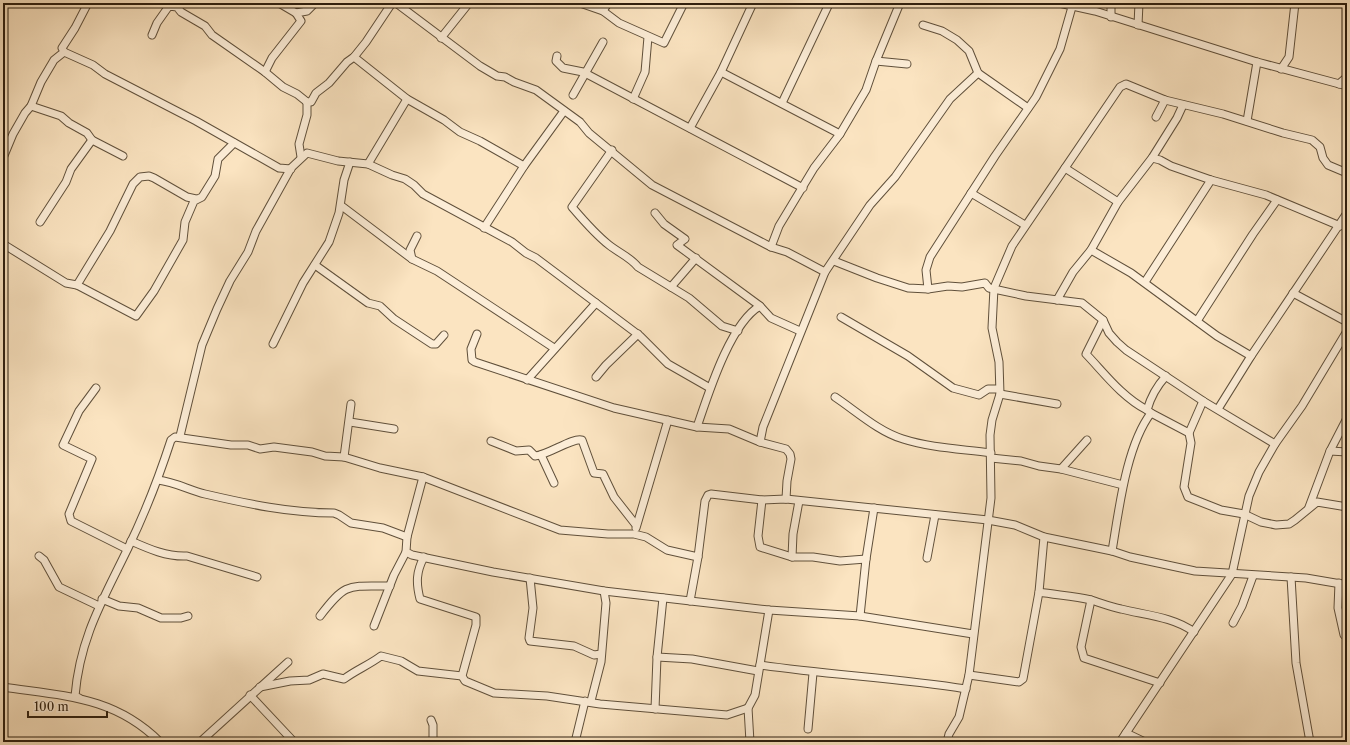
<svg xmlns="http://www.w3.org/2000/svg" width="1350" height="745" viewBox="0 0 1350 745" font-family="'Libre Caslon Text',serif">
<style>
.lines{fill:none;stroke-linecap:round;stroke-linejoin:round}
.minor-casing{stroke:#60503b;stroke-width:9}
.minor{stroke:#fcedd7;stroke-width:7}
</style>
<rect width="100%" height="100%" fill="#fbe4c1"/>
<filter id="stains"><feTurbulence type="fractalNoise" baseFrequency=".005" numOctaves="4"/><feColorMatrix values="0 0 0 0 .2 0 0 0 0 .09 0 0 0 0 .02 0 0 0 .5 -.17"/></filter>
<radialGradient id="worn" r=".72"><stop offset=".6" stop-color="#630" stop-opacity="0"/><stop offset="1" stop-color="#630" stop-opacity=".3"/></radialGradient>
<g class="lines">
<g class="minor-casing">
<g id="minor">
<path d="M279 3 296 13"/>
<path d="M396 3 480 66 497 76 505 77 514 82 536 90 580 122 589 133 652 185 771 247 787 252 825 272"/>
<path d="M580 3 603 11 619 23 664 43 684 3"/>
<path d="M1059 3 1095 11 1257 62 1347 86"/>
<path d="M603 11 608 3"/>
<path d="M1111 17V3"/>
<path d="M923 25 942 31 957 40 969 51 978 73 1028 108"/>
<path d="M1138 25 1139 3"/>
<path d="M152 35 157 23 169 6 177 7 181 12 205 26 212 35 265 72 283 87 297 94 307 102"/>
<path d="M441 38 469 3"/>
<path d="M64 52 93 65 105 74 196 121 279 168 291 169"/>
<path d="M557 56 556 61 563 68 583 72 803 188"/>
<path d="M354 57 407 99 444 120 460 132 480 141 524 166"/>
<path d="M876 61 907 64"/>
<path d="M1281 69 1289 57 1295 3"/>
<path d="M265 72 272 58 301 21 296 13 307 11 315 3"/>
<path d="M721 72 840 134"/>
<path d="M1339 84 1347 77"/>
<path d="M573 95 603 42"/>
<path d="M633 99 645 72 648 37"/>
<path d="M307 102H311L316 93 329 83 347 62 354 57 366 42 392 3"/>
<path d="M782 103 828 6"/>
<path d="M31 106 61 116 69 123 87 133 92 140 123 156"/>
<path d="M1156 117 1165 100"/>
<path d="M1247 121 1257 62"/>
<path d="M690 128 721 72 753 3"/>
<path d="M612 150 572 207C584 221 595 234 609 245 619 253 630 257 638 267L689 298 722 326 738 331"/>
<path d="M301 157 299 144 307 115V102"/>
<path d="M3 158 13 134 25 113 31 106 41 82 54 60 64 52 62 48 75 28 88 3"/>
<path d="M1152 158 1160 160 1171 166 1211 180 1266 195 1340 226"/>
<path d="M368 164 407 99"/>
<path d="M1065 168 1118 202"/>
<path d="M971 193 1025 225"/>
<path d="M343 207 412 259 437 271 554 348"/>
<path d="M655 213 664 224 685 239 677 245 760 306"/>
<path d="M40 222 66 182 71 169 92 140"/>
<path d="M484 228 524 166 564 111"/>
<path d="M3 244 66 283 77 285 110 231 133 184 140 177 149 176 154 178 187 197 196 199"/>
<path d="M771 247 779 226 814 168 840 134 866 90 876 61 900 3"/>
<path d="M1091 250 1131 273 1217 336 1251 356"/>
<path d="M412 259 410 250 417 236"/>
<path d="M834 261 877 278 908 288 928 289 948 286 962 287 985 283 989 288 1026 296 1082 303 1103 320 1109 333 1117 342 1126 350 1203 401 1275 444"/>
<path d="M315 265 368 303 380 306 394 319 432 344H436L444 335"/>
<path d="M1145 282 1211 180"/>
<path d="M77 285 136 316 154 291 183 240 185 222 194 201 202 197 215 176 218 159 234 143"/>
<path d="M671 287 696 258"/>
<path d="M928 289 926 270 930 257 995 156 1036 97 1060 49 1072 7"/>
<path d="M1293 293 1347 322"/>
<path d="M1057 300 1073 272 1091 250 1118 202 1152 158 1177 118 1183 105"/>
<path d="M841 317 908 356 953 388 979 395 988 389H999"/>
<path d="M1103 320 1086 354C1105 374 1122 397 1147 410"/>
<path d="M1197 321 1253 234 1277 200"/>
<path d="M477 334 471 349 472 360 475 362 614 408 697 427 729 429 760 442 786 449 790 454 791 459 787 481 786 499"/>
<path d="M273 344 303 283 329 242 339 213 344 180 350 162"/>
<path d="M596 377 606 365 638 334"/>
<path d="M527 380 596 303"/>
<path d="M96 388 79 411 63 445 92 459 69 514 71 521 127 549"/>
<path d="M1000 394 1057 404"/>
<path d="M835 397C856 411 879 432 903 439 931 448 962 449 991 453"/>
<path d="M1218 409 1251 356 1347 213"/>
<path d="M1151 413 1189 433 1191 443 1184 487 1188 497 1221 510 1244 514 1261 522 1276 525 1289 524 1295 520 1317 502 1347 507"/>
<path d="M350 422 394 429"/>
<path d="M697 427C708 395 730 323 760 306L771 318 800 331"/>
<path d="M1189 433 1203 401"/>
<path d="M180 436 202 345 217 309 230 281 248 252 256 231 291 168 307 153 338 161 368 164 392 175 405 179 414 185 423 194 512 242 526 253 536 258 640 336 668 364 710 388"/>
<path d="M491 441 516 451 529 450 535 456C548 455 573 437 582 440L594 473 603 474 614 497 636 525"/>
<path d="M760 442 763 427 825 272 870 205 895 177 950 99 978 73"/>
<path d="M1330 451 1347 452"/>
<path d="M541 455 554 483"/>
<path d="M344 457 351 404"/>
<path d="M991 458 1021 461 1039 466 1061 469 1123 485"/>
<path d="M1061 469 1087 440"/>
<path d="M423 477 407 537 406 552 412 555 493 572 604 591 769 610 860 616 973 634"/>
<path d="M158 480C175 482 189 490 205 494 248 504 290 513 334 513L339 515 351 523 383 528 407 537"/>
<path d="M762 500 758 536 760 547 792 557H813L840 561 866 559"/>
<path d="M1309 507 1330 451 1347 418"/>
<path d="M636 528 668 420"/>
<path d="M131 541C149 549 167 557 187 556L257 577"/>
<path d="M1112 551C1119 510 1126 446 1151 413L1147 410C1151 396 1156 387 1166 376"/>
<path d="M39 556 44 560 59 587 99 606"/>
<path d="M424 557C416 572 416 583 420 599L476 617V625L462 676 465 681 494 693 547 696 600 704 727 715 748 708"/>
<path d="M792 557 793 534 799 501"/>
<path d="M927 558 935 515"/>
<path d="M1291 577 1296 663 1310 742"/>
<path d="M530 578 533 608 529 638 530 641 574 646 594 655 601 654"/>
<path d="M1339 583 1338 608 1344 635"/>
<path d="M1039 592C1056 595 1074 596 1091 600 1101 603 1111 607 1121 609 1145 615 1174 617 1194 632"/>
<path d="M102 599 119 606 138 608 161 618H181L188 616"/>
<path d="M1091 600 1081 647 1084 658 1160 683"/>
<path d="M690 601 698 557 705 501 708 495 711 494 762 500 786 499 988 520 1015 525 1044 537 1112 551 1130 557 1195 571 1306 578 1347 585"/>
<path d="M320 616C346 582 348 586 390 586"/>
<path d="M860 616 866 559 874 508"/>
<path d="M1233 623 1242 606 1253 576"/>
<path d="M374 626 394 575 406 552"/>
<path d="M657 657 692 659 758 671"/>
<path d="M760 665C829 675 898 678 966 689"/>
<path d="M969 675 1019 682 1023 679 1039 592 1044 537"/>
<path d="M3 687C63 696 114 696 160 742"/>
<path d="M260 687 290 681 309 680 323 674 344 679C356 670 369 665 381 656L401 661 418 671 462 676"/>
<path d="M250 695 294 742"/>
<path d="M79 698 75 696C80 637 103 600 128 548 145 513 159 477 171 440L175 437 231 445H248L260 449 274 447 312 452 325 456 344 457 380 468 423 477 560 530 608 534H634L646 537 667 550 698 557"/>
<path d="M591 701 601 662 606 603 604 591"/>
<path d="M655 709 657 657 663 598"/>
<path d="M431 720 433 725V742"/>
<path d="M808 729 813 673"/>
<path d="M1126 733 1145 742"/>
<path d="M200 742 288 662"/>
<path d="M575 742 585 701"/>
<path d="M750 742 748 708 755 695 769 610"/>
<path d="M947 742 949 734 959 717 969 675 991 498 990 435 992 420 1000 394 999 362 992 328 994 288 1012 246 1120 87 1126 84 1165 100 1223 114 1283 133 1312 140 1320 147 1323 158 1328 165 1347 173"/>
<path d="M1120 742 1232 574 1249 496 1259 472 1275 444 1302 406 1347 331"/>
</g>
</g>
<use href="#minor" class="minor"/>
</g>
<rect width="1350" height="745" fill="none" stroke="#fbe4c1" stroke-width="16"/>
<rect x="4" y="4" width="1342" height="737" fill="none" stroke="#2d1e0e" stroke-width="2"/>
<rect x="8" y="8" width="1334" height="729" fill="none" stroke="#2d1e0e"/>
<path d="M28 711v6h79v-6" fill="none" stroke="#2d1e0e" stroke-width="2"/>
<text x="34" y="711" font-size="12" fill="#2d1e0e" stroke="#fcedd7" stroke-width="3" paint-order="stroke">100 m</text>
<rect width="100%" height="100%" filter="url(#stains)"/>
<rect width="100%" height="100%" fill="url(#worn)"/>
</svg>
